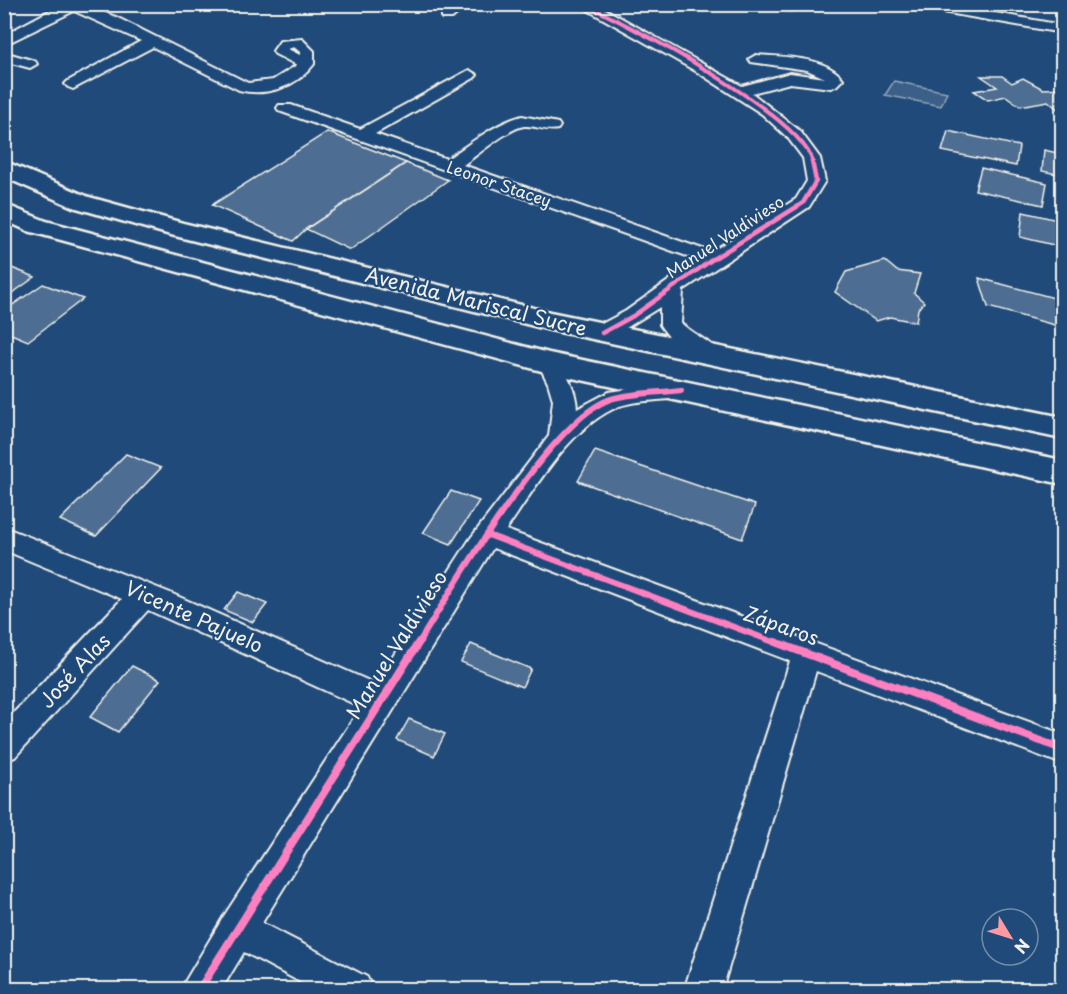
<svg xmlns="http://www.w3.org/2000/svg" width="1067" height="994" viewBox="0 0 1067 994" font-family="'Playpen Sans',sans-serif">
<style>
.green{fill:#3a5f88;stroke:#97a8b8;stroke-width:1.5}
.building{fill:#4d6e92;stroke:#f4f1e8;stroke-width:1.5}
.lines{fill:none;stroke-linecap:round;stroke-linejoin:round}
.minor-casing{stroke:#f4f1e8;stroke-width:4}
.primary-casing{stroke:#f4f1e8;stroke-width:5}
.minor{fill:#1f4a7a;fill-rule:evenodd}
.primary{fill:#1f4a7a;fill-rule:evenodd}
.cycleway-far3-casing{stroke:#1f4a7a;stroke-width:6}
.cycleway-far2-casing{stroke:#1f4a7a;stroke-width:8}
.cycleway-far1-casing{stroke:#1f4a7a;stroke-width:10}
.cycleway-casing{stroke:#1f4a7a;stroke-width:11}
.cycleway-far3{stroke:#ff80c0;stroke-width:4}
.cycleway-far2{stroke:#ff80c0;stroke-width:4.5}
.cycleway-far1{stroke:#ff80c0;stroke-width:6}
.cycleway{stroke:#ff80c0;stroke-width:8}
.labels{text-anchor:middle;stroke-width:4.5;stroke-linejoin:round;paint-order:stroke}
.far-street-label{font-size:16px;fill:#f4f1e8;stroke:#1f4a7a}
.street-label{font-size:20px;fill:#f4f1e8;stroke:#1f4a7a}
</style>
<rect width="100%" height="100%" fill="#1f4a7a"/>
<filter id="ink" filterUnits="userSpaceOnUse"><feTurbulence type="fractalNoise" baseFrequency=".0167" numOctaves="2"/><feDisplacementMap in="SourceGraphic" scale="12" xChannelSelector="R" yChannelSelector="G"/><feConvolveMatrix kernelMatrix="1 2 1 2 8 2 1 2 1" color-interpolation-filters="sRGB"/></filter>
<g filter="url(#ink)">
<path class="green" d="M894 81 947 92 941 106 885 95Z"/>
<g class="building">
<path d="M981 76H1002L1012 83 1023 78 1043 89 1062 88V113L1048 101 1020 106 1006 96 988 100 974 91 997 87Z"/>
<path d="M948 131 1019 146 1016 166 942 151Z"/>
<path d="M327 132 406 163 306 229 293 241 212 205Z"/>
<path d="M1044 150 1062 154V175L1042 171Z"/>
<path d="M406 163 448 180 350 250 306 229Z"/>
<path d="M981 168 1047 183 1043 205 975 190Z"/>
<path d="M1023 212 1062 221V247L1020 237Z"/>
<path d="M885 261 897 271 920 274 914 293 924 302 918 309 916 322 890 317 876 321 835 292 846 272Z"/>
<path d="M4 265 35 277 4 299Z"/>
<path d="M979 278 1062 300V327L988 307Z"/>
<path d="M43 284 83 299 28 341 4 331V311Z"/>
<path d="M595 451 755 505 742 539 578 481Z"/>
<path d="M126 454 161 468 96 536 60 520Z"/>
<path d="M451 491 479 501 451 544 423 533Z"/>
<path d="M238 592 267 604 253 622 224 610Z"/>
<path d="M471 644 531 669 522 687 461 662Z"/>
<path d="M132 666 160 680 118 732 90 717Z"/>
<path d="M409 719 445 734 434 756 397 740Z"/>
</g>
<g class="lines">
<g class="minor-casing">
<g id="minor">
<path d="M62 4H82L116 17 248 83 273 80 297 65 275 54 273 51 280 41 302 39 314 51V64C297 87 266 97 239 90L153 47 73 89 68 87 65 84 68 81 141 41 74 11 4 45V35ZM294 47 300 52V55L288 49Z"/>
<path d="M454 4H470L452 18H442V12Z"/>
<path d="M577 4H595L607 10 742 86 790 73 825 78 807 70 751 62 749 59 756 55C783 57 825 56 843 79L836 86 831 88 790 83 752 93 800 131 820 158 825 181 809 207 683 290 681 323C693 335 715 343 723 357L720 362C699 368 671 342 660 325V307L610 338H594L591 333 594 328 626 311 698 260 279 111 277 108 279 105H291L360 129 469 70 477 75 474 78 375 134 447 159C470 144 495 123 522 116L558 123 560 126 558 129C546 132 536 125 524 126 509 128 476 156 463 165L711 252 796 199 807 181 803 158 788 138 762 114 699 73Z"/>
<path d="M766 4H805L806 6C798 13 774 11 766 4Z"/>
<path d="M945 4 1062 25V33L925 9 918 5Z"/>
<path d="M4 52 35 61 37 64 30 68 4 61Z"/>
<path d="M549 355 557 358C567 374 576 389 577 409L609 392 677 382 685 384 688 390 685 396 677 398C658 401 630 400 613 409 566 432 535 489 506 530L1062 734V764L816 671 722 990H684L790 661 493 548 262 923 367 977 373 990H315L244 952 221 990H180L224 916 361 707 148 610 15 757 4 761V723L122 599 4 550V527L168 592 376 684 470 539 549 436 553 400 548 383 538 363 541 358Z"/>
</g>
</g>
<g class="primary-casing">
<g id="primary">
<path d="M4 161 89 197 183 223 550 312 1062 417V439L550 330 167 234 73 207 4 177Z"/>
<path d="M4 204 46 221 549 353 1062 460V484L549 373 28 231 4 220Z"/>
</g>
</g>
<use href="#minor" class="minor"/>
<use href="#primary" class="primary"/>
<g class="cycleway-far3-casing">
<path id="cycleway-far3" d="M583 4C629 24 803 116 813 163"/>
</g>
<g class="cycleway-far2-casing">
<path id="cycleway-far2" d="M602 333 633 316 713 259 803 203 816 181 812 161"/>
</g>
<g class="cycleway-far1-casing">
<g id="cycleway-far1">
<path d="M488 535 779 644"/>
<path d="M418 644C454 586 549 423 608 400 627 393 660 393 681 390"/>
</g>
</g>
<g class="cycleway-casing">
<g id="cycleway">
<path d="M775 642 1062 749"/>
<path d="M199 990 419 642"/>
</g>
</g>
<use href="#cycleway-far3" class="cycleway-far3"/>
<use href="#cycleway-far2" class="cycleway-far2"/>
<use href="#cycleway-far1" class="cycleway-far1"/>
<use href="#cycleway" class="cycleway"/>
</g>
</g>
<g class="labels">
<g class="far-street-label">
<text transform="translate(499 184) rotate(19)" y="6">Leonor Stacey</text>
<text transform="translate(725 237) rotate(-33)" y="6">Manuel Valdivieso</text>
</g>
<g class="street-label">
<text transform="translate(476 302) rotate(14)" y="7">Avenida Mariscal Sucre</text>
<text transform="translate(194 617) rotate(24)" y="7">Vicente Pajuelo</text>
<text transform="translate(781 626) rotate(20)" y="7">Záparos</text>
<text transform="translate(397 645) rotate(-58)" y="7">Manuel Valdivieso</text>
<text transform="translate(75 671) rotate(-47)" y="7">José Alas</text>
</g>
</g>
<rect width="1067" height="994" fill="none" stroke="#1f4a7a" stroke-width="24"/>
<rect x="12" y="12" width="1043" height="970" fill="none" stroke="#f4f1e8" stroke-width="2" filter="url(#ink)"/>
<g transform="translate(1010 937) rotate(128)"><circle r="28" fill="#1f4a7a" stroke="#748da6" stroke-width="1.5"/>
<path d="M0-4.5L10 22L0 15L-10 22Z" fill="#ff9aa2"/>
<text y="-9" font-size="16" font-weight="bold" text-anchor="middle" fill="#f4f1e8">N</text>
</g>
</svg>
